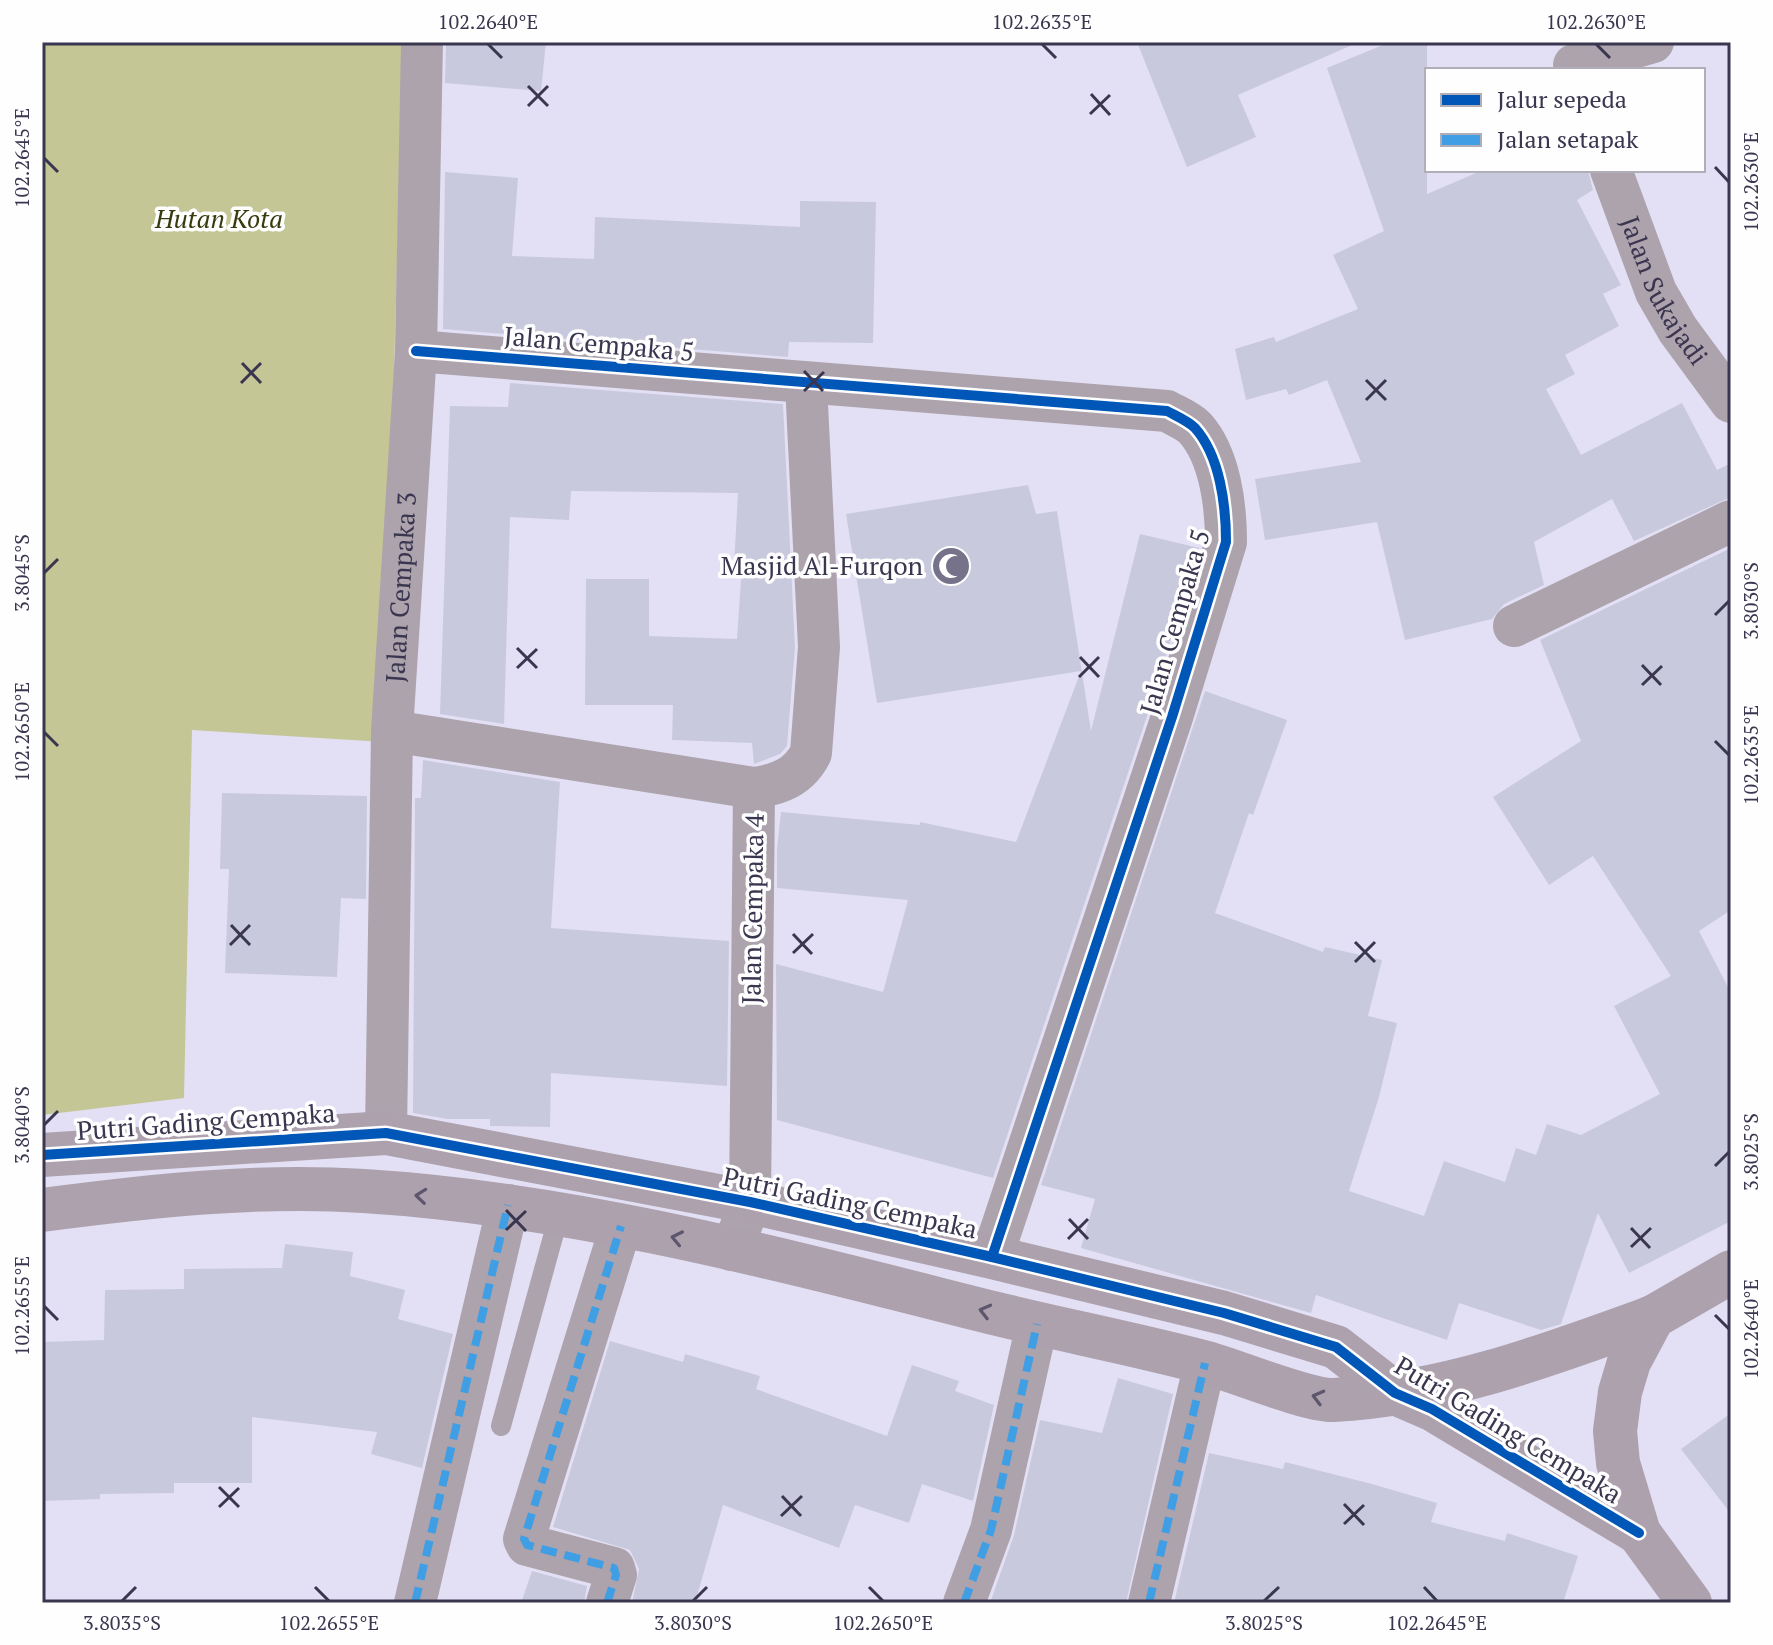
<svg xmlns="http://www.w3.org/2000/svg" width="1773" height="1645" viewBox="0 0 1773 1645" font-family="'PT Serif',serif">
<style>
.forest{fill:#c5c696}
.building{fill:#c9c9dd}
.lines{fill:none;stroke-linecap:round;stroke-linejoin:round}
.lane{stroke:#ada3ad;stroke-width:20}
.street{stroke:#ada3ad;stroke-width:42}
.secondary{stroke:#ada1ae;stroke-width:44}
.quiet{stroke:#3f9ee4;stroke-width:8;stroke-dasharray:16 8;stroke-linecap:butt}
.cycleway-casing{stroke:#fefefe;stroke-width:15}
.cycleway{stroke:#0057b8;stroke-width:10}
.oneway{stroke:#5d566c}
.ticks{fill:none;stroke:#3b3650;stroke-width:3}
.labels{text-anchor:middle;stroke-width:7;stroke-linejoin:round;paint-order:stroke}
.park-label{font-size:26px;font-style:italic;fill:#393b0f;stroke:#fefefe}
.street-label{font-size:26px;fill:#3b3650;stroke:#fefefe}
.poi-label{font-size:26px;fill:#3b3650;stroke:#fefefe;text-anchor:end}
.neatline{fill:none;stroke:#3b3650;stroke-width:3}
.ticks-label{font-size:20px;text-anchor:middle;fill:#3b3650}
</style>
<rect width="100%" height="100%" fill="#e3e0f5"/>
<path class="forest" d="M42 42H403L384 742 192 730 184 1098 42 1115Z"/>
<g class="building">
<path d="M446 42H546L541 91 445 83Z"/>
<path d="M1137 42H1359L1238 95 1256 137 1187 167Z"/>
<path d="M1390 42H1427V194L1483 170H1588L1593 190 1577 200 1621 285 1603 294 1619 326 1565 355 1575 374 1546 389 1581 455 1682 403 1717 470 1731 463V497L1634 541 1612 499 1534 542 1544 585 1504 604 1492 619 1405 640 1377 522 1265 540 1255 479 1361 462 1327 380 1289 395 1286 389 1246 400 1235 349 1274 337 1276 342 1358 309 1333 255 1384 231 1327 68Z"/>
<path d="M445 172 518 178 512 256 594 259 595 217 800 227V201L876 202 873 343 789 342 788 357 443 329Z"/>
<path d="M510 383 783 404 795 647 787 746 780 754 754 764 752 743 672 740 673 705H585L586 579H649V636L737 639 742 565H734L738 493 571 491 569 520 510 517 504 724 440 714 450 406 508 407Z"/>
<path d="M1028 485 1036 514 1057 511 1091 731 1140 534 1199 548 1149 710 993 1178 777 1120 776 964 883 992 908 900 777 888V849L781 812 920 825V822L1016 842 1081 671 877 703 846 514Z"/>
<path d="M1731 548V910L1699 931 1731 993V1221L1629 1273 1598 1213 1561 1324 1541 1330 1459 1303 1447 1340 1316 1295 1311 1313 1081 1248 1095 1199 1041 1185 1205 691 1287 720 1253 815 1249 813 1215 913 1323 952 1325 947 1382 960 1368 1016 1397 1023 1379 1097 1349 1191 1424 1216 1444 1161 1505 1182 1516 1148 1536 1155 1547 1124 1581 1135 1660 1094 1614 1006 1671 976 1593 856 1549 885 1493 797 1581 741 1540 640Z"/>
<path d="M423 760 560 782 551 928 729 941 727 1086 551 1073 550 1127 490 1126V1119H448L413 1113 415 798H421Z"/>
<path d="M222 793 367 796 366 899 341 898 337 977 225 973 229 869H220Z"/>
<path d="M285 1244 353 1252 350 1276 405 1290 398 1319 453 1334 422 1468 371 1454 377 1432 252 1417V1483H174V1493L100 1494V1499L42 1501V1342L104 1340 105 1290 184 1289V1269L282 1268Z"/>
<path d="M610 1341 683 1362 685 1354 760 1376 756 1389 887 1436 912 1365 959 1381 955 1391 994 1405 973 1501 922 1484 909 1523 855 1505 839 1548 723 1505 695 1603H632L639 1569 630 1550 553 1527Z"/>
<path d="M1118 1378 1173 1394 1126 1603H990L1014 1535 1040 1420 1102 1433Z"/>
<path d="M1731 1413V1514L1681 1449Z"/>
<path d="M1209 1453 1283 1469 1285 1462 1372 1484 1437 1503 1431 1522 1505 1541 1507 1533 1578 1556 1563 1603H1174Z"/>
<path d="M532 1571 587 1586 584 1603H521Z"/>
</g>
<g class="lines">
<path class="lane" d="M501 1426 559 1215"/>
<g class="street">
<path d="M1574 65 1653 42"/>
<path id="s1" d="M1611 170 1656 292 1678 330 1731 402"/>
<path d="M416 351 1167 411C1176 416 1188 421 1195 428 1220 456 1226 505 1226 542L1172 717 992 1257"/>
<path d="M1514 626 1731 521"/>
<path d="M392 731 754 788 750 1202 732 1250"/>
<path d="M754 788C780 784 799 777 811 753L819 647 806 384"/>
<path id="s2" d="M386 1133 392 731 416 351 422 42"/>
<path d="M415 1603 508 1205"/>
<path d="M607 1603 616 1575 614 1568 527 1545 524 1539 621 1226"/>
<path d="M964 1603 991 1530 1037 1324"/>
<path d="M1149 1603 1205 1363"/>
</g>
<g class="secondary">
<path d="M42 1155 386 1133 750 1202 992 1257 1224 1313 1336 1347 1395 1393 1432 1409 1639 1533"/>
<path d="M42 1210C149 1196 256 1184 364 1191 573 1204 779 1259 981 1310 1056 1329 1132 1343 1207 1363 1236 1371 1308 1401 1333 1400 1445 1394 1549 1355 1653 1317"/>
<path d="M1690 1603 1639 1533 1618 1463 1615 1431 1620 1392 1629 1362 1653 1317 1731 1272"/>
</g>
<g class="quiet">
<path d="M415 1603 508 1205"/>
<path d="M607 1603 616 1575 614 1568 527 1545 524 1539 621 1226"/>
<path d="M964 1603 991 1530 1037 1324"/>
<path d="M1149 1603 1205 1363"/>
</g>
<g class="cycleway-casing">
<g id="cycleway">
<path d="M416 351 1167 411C1176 416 1188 421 1195 428 1220 456 1226 505 1226 542L1172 717 992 1257"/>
<path d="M42 1155 386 1133 750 1202 992 1257 1224 1313 1336 1347 1395 1393 1432 1409 1639 1533"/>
</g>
</g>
<use href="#cycleway" class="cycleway"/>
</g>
<defs><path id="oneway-chevron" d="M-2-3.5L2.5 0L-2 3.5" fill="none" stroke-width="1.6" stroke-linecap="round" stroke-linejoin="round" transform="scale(2)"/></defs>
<g class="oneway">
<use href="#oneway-chevron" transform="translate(421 1196) rotate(-174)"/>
<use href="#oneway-chevron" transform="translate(677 1238) rotate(-168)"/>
<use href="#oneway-chevron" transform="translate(985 1311) rotate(-166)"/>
<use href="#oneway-chevron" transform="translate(1318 1397) rotate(-165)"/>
</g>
<path class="ticks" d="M488 44 502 58M1042 44 1056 58M1596 44 1610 58M528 86 548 106M1091 94 1110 115M528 106 548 86M1090 114 1110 95M44 158 58 172M1715 167 1729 182M242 363 261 383M804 371 823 391M1366 380 1386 400M241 383 261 363M804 391 824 372M1366 400 1386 380M44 573 58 559M1715 615 1729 601M517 648 537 668M1080 657 1099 677M1642 665 1661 685M517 668 537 649M1079 677 1099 657M1642 685 1662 666M44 732 58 746M1715 741 1729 755M231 925 250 945M793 934 812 954M1355 942 1375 962M230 945 250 925M793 953 813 934M1355 962 1375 942M44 1125 58 1111M1715 1166 1729 1152M506 1210 526 1231M1069 1219 1088 1239M1631 1228 1650 1248M506 1230 526 1211M1068 1239 1088 1219M1631 1247 1651 1228M44 1306 58 1320M1715 1315 1729 1329M219 1487 239 1507M782 1496 801 1516M1344 1504 1364 1525M219 1507 239 1488M781 1516 802 1496M1344 1524 1364 1505M315 1587 329 1601M869 1587 883 1601M1424 1587 1437 1601M122 1601 136 1587M693 1601 707 1587M1264 1601 1279 1587"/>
<defs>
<g id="mosque-disc" transform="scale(2)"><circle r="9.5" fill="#76728a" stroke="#fefefe"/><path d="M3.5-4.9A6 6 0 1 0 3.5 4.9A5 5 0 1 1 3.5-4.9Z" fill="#fff"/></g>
</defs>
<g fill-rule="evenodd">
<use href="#mosque-disc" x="951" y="566"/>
</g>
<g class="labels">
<g class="park-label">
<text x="219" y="228">Hutan Kota</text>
</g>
<g class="street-label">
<text dy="9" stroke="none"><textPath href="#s1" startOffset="132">Jalan Sukajadi</textPath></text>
<text transform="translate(599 344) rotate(5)" y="9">Jalan Cempaka 5</text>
<text dy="9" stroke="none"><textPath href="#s2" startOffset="546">Jalan Cempaka 3</textPath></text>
<text transform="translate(1175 622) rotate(-74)" y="9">Jalan Cempaka 5</text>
<text transform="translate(753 909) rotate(-89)" y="9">Jalan Cempaka 4</text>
<text transform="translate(206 1122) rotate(-4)" y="9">Putri Gading Cempaka</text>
<text transform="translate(850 1203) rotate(12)" y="9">Putri Gading Cempaka</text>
<text transform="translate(1508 1430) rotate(31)" y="9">Putri Gading Cempaka</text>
</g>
<g class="poi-label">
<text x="923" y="575">Masjid Al-Furqon</text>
</g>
</g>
<rect width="1773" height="1645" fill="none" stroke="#fefefe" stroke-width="88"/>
<rect x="1425" y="68" width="280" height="104" fill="#fefefe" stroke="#b0aeb8" stroke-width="2"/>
<rect x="1441" y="94" width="40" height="12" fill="#0057b8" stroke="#b0aeb8" stroke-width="2"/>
<text x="1497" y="108" font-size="24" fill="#3b3650">Jalur sepeda</text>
<rect x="1441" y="134" width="40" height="12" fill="#3f9ee4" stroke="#b0aeb8" stroke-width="2"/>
<text x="1497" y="148" font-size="24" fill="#3b3650">Jalan setapak</text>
<rect x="44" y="44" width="1685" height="1557" class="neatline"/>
<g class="ticks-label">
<text x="488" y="29">102.2640°E</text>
<text x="1042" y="29">102.2635°E</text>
<text x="1596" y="29">102.2630°E</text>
<text transform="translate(22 158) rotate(-90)" y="7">102.2645°E</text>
<text transform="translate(1751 182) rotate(-90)" y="7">102.2630°E</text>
<text transform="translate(22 573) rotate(-90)" y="7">3.8045°S</text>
<text transform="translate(1751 601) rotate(-90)" y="7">3.8030°S</text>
<text transform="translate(22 732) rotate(-90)" y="7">102.2650°E</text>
<text transform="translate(1751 755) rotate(-90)" y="7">102.2635°E</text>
<text transform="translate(22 1125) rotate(-90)" y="7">3.8040°S</text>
<text transform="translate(1751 1152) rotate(-90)" y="7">3.8025°S</text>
<text transform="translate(22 1306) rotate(-90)" y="7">102.2655°E</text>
<text transform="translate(1751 1329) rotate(-90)" y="7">102.2640°E</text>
<text x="122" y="1630">3.8035°S</text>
<text x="329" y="1630">102.2655°E</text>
<text x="693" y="1630">3.8030°S</text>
<text x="883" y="1630">102.2650°E</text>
<text x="1264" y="1630">3.8025°S</text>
<text x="1437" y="1630">102.2645°E</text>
</g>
</svg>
